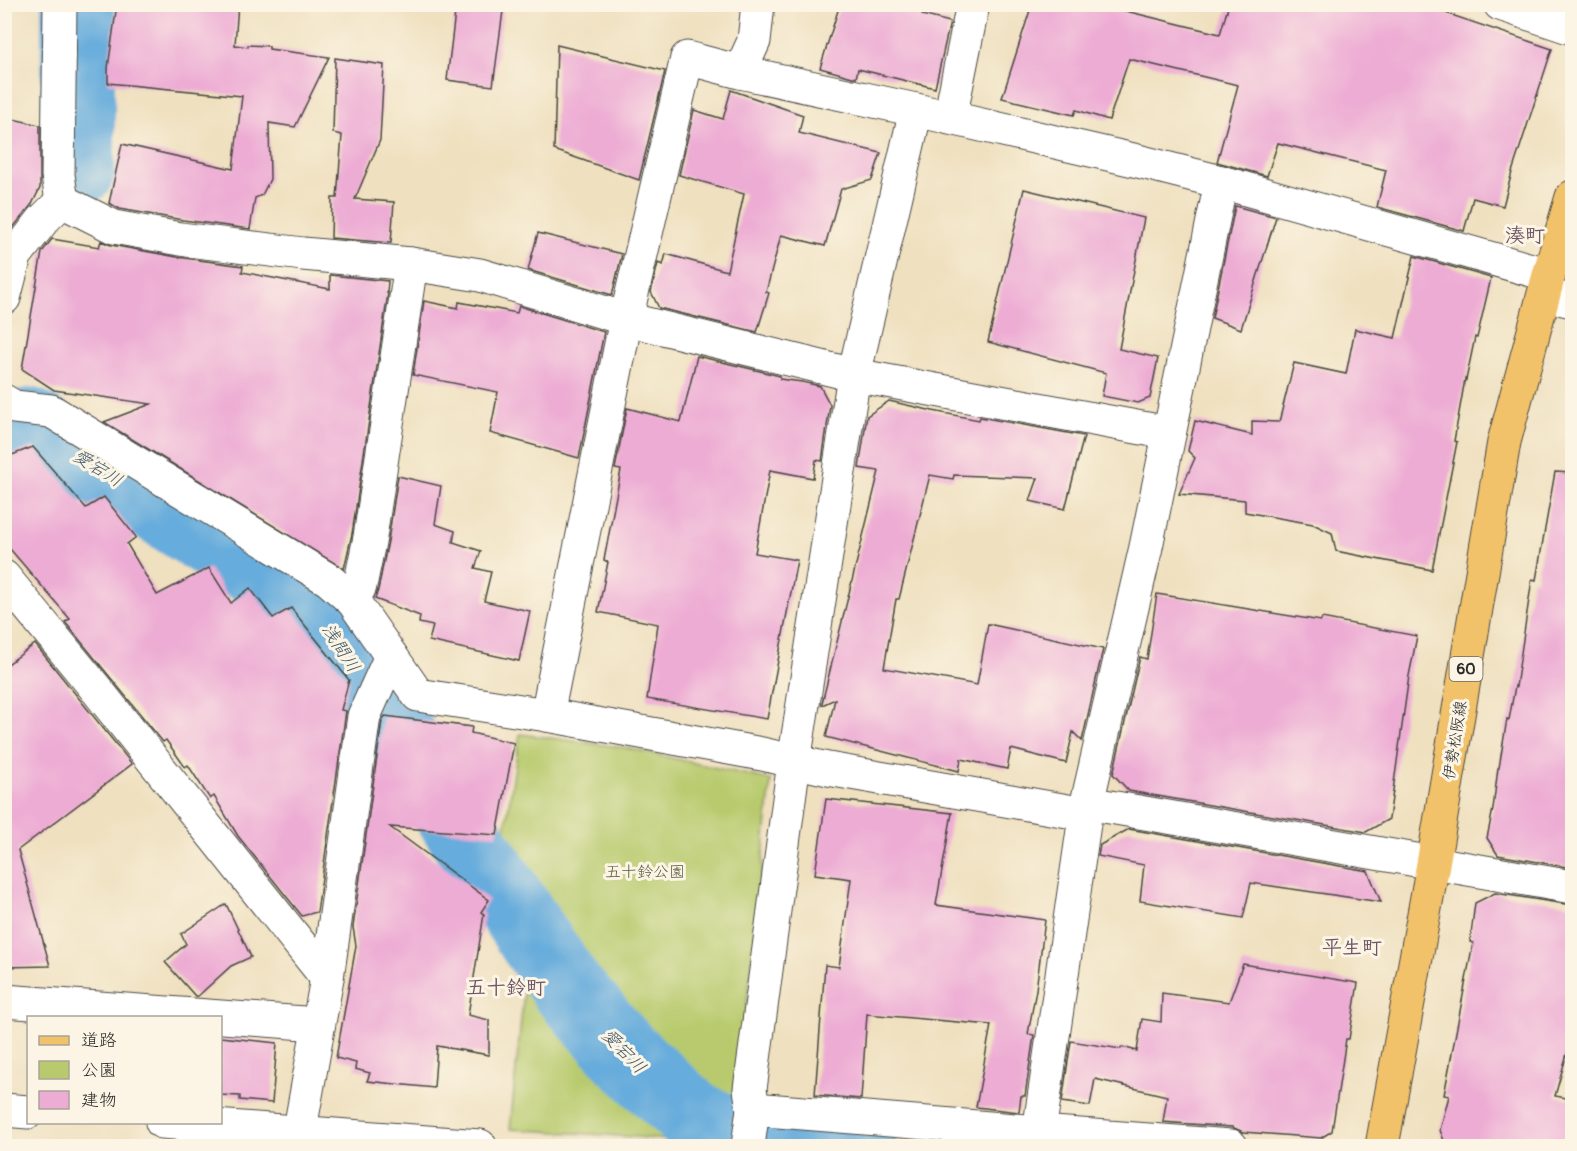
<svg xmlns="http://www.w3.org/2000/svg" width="1577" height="1151" viewBox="0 0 1577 1151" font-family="Pangolin,'Klee One',sans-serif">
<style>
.green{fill:#b8ca6d;stroke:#727a4c;stroke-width:1.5}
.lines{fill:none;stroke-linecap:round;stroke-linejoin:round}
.river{stroke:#66acdc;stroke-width:74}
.building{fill:#edacd4}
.minor-casing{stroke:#484641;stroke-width:35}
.major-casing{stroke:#484641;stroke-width:35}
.minor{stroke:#fff;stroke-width:33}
.major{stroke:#f2c26a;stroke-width:33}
.labels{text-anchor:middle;stroke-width:6;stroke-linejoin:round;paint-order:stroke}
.shield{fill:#fcf5e5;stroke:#6a6863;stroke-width:1.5}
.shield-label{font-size:15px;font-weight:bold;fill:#2b2b2b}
.street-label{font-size:16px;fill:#2b2b2b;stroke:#fcf5e5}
.park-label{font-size:16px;fill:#555b3f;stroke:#fcf5e5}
.water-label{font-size:18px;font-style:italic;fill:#405869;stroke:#fcf5e5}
.quarter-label{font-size:20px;font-weight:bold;fill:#6f5866;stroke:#fcf5e5}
</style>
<rect width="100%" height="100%" fill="#fcf5e5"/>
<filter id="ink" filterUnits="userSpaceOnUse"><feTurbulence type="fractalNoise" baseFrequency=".0167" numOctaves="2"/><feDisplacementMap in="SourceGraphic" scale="12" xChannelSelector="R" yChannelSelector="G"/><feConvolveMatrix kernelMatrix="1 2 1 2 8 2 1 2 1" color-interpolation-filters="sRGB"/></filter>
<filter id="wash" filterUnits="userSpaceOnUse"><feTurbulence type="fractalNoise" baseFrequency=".008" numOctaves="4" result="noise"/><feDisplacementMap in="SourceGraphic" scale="24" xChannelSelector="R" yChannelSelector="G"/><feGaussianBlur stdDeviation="1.35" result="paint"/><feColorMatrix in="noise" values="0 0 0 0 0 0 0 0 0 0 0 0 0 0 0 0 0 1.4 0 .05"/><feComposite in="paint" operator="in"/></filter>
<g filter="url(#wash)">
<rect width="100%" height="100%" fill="#efe0bf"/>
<path class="green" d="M520 734 627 748 771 780 751 972 726 1146 636 1137 510 1129 533 902 503 843Z"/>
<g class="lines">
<g class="river">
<path d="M78 170V4"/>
<path d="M30 425 314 607 566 987 625 1054 694 1118 743 1138 860 1146"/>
</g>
</g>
<g id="blocks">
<g class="building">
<path d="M117 4H238L235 45 248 47V45L269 46V49L329 57 295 127 269 123 270 179 262 195 255 198 250 229 183 220 120 209 109 203 122 144 233 169 242 96 108 83V68Z"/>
<path d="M456 4 503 11 493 86 447 80Z"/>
<path d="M840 4H925L922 15 950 22 935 88 858 69 856 78 820 68Z"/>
<path d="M1032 4H1097L1220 34 1229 4H1419L1552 49 1512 172 1503 206 1473 198 1464 231 1377 207 1386 170 1278 143 1267 176 1217 162 1238 85 1129 59 1109 120 1076 110 1074 115 1002 98Z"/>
<path d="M557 45 665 71 639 180 554 150Z"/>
<path d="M335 58 384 65 380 140 355 199 394 202 391 243 331 238 332 198H337L342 135 333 133Z"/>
<path d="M731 90 803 115 799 133 881 153 872 180 841 189 825 246 781 235 766 292 769 293 757 332 659 308 651 292 658 263 663 265 666 254 727 271 744 194 679 175 694 110 723 119Z"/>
<path d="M4 117 40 125V188L32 204 4 239Z"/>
<path d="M1024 189 1144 218 1119 349 1158 358 1150 398 1138 403 1102 396 1106 373 988 342Z"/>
<path d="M1235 206 1276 217 1241 329 1212 318Z"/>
<path d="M538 233 622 254 612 295 528 270Z"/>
<path d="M52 239 99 247 101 241 111 245 177 257 243 266 242 272 330 289V275L388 281 387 293H388L352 534 344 569 104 422 151 404 54 390 22 369 42 252Z"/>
<path d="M1414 256 1491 278 1477 338 1475 337 1466 380 1465 379 1454 441 1457 442 1432 570 1336 551 1332 533 1313 524 1245 512V500L1179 494 1195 458 1188 451 1195 421 1252 435V421L1279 422 1294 363 1346 374 1355 329 1395 338Z"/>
<path d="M424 301 458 308 459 302 517 313 519 306 604 332 579 458 490 433 498 392 413 375Z"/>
<path d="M697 356 780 376V379L802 382 820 386 830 405 822 461 816 460 813 478 770 470 755 553 797 560 767 719 647 699 658 624 598 612 608 562 604 560 621 470 615 469 627 408 681 422Z"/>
<path d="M889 401 933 411 979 420 980 417 1084 436 1065 509 1030 501 1038 478 954 475 953 479 930 475 899 599H896L884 668 977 685 988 624 1103 649 1082 741 1073 732 1066 763 1011 749 1007 769 961 759 959 771 826 737 835 699 822 705V703L879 471 859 468 867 416Z"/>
<path d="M33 447 86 508 104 497 136 537 127 544 157 595 209 568 231 603 250 588 273 618 291 608 349 680 341 710 346 711 317 912 302 916 238 836 214 796 210 799 188 765 185 767 166 740 163 742 65 622 70 619 4 542V458Z"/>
<path d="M1555 472 1572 473V868L1498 855 1487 838 1493 809 1498 768H1499L1507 719 1509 720 1515 686 1516 687 1532 579 1536 580Z"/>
<path d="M398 476 441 486 435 524 455 531 453 542 481 551 475 568 491 572 484 601 530 611 519 661 429 641 433 626 419 623 420 616 375 599 378 590 388 541Z"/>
<path d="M1157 594 1321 621 1322 618 1417 636 1409 676 1389 819 1366 832 1129 791 1113 774 1140 657 1147 659Z"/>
<path d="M35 644 132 764 18 850 50 966 4 967V667Z"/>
<path d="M385 716 472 727 471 733 514 743 497 835 390 827 489 900 481 912 484 914 468 1015 489 1020V1055L437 1046 434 1088 367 1081 370 1073 355 1069 356 1063 336 1058 356 946 353 927 382 721Z"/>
<path d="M826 799 952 813 936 905 1045 920 1036 990 1028 1034 1034 1035 1025 1096H1021L1019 1112 976 1107 991 1025 867 1014 861 1099 815 1095 825 965 839 967 851 879 815 874Z"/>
<path d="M1129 829 1368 871 1381 902 1251 883 1243 918 1140 901 1144 865 1098 856 1100 845Z"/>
<path d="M1495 893 1572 905V1036L1555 1096 1572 1099V1146H1446L1440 1130 1449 1096 1444 1095 1473 943 1470 942 1475 903Z"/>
<path d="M226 904 251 957 231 966 198 996H195L165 962 186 944 181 934Z"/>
<path d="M1243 964 1358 983 1349 1039H1346L1332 1131 1321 1138 1243 1132 1232 1127 1163 1122 1167 1096 1095 1079 1090 1106 1062 1102 1071 1041 1121 1049 1122 1047 1137 1051 1142 1019 1161 1022 1162 993 1229 1002Z"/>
<path d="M220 1037 277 1043 272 1103 240 1100V1096L220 1095Z"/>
</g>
</g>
</g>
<g filter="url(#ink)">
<use href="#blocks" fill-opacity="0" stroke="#484641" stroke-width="1.5"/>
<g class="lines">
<g class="minor-casing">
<g id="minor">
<path d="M60 4 58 175 62 201"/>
<path d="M1500 4 1572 28"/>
<path d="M740 72 754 41 758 4"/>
<path d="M950 118 973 4"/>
<path d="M62 201 114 227 180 239 303 254 411 264 480 275 626 319 854 375 1169 433"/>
<path d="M1545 295 1572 301"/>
<path d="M4 298 15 256 43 220 62 201"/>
<path d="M4 401 14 407 51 411 329 580 353 601 418 695 547 715 762 754 828 769 1085 814"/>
<path d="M4 577 97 690 327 978"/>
<path d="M353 601 360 586 370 537 411 264"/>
<path d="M547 715 626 319 687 58 740 72 916 110 1138 161 1221 182 1549 275"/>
<path d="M1087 803 1572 887"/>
<path d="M4 1001 318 1024"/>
<path d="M753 1109 1039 1132 1231 1146"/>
<path d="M4 1110 28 1112"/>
<path d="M162 1122 480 1146"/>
<path d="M297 1146 327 978 364 716 391 656"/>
<path d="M748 1146 753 1109 750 1089 794 762 854 375 916 110"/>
<path d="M1037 1146 1087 803 1146 547 1221 182"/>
</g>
</g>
<g class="major-casing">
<path id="major" d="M1382 1146 1433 864 1504 442 1549 275 1572 197"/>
</g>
<use href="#minor" class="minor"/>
<use href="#major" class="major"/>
</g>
</g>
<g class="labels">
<rect class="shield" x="1449.5" y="657" width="33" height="24" rx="4.5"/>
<g class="shield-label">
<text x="1466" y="674">60</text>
</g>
<g class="street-label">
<text transform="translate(1454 740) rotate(-81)" y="6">伊勢松阪線</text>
</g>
<g class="park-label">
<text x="645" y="877">五十鈴公園</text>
</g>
<g class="water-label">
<text transform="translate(98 468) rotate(32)" y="6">愛宕川</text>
<text transform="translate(341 648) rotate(57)" y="6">浅間川</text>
<text transform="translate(624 1051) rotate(46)" y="6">愛宕川</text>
</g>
<g class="quarter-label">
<text x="1525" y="242">湊町</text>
<text x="1352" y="954">平生町</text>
<text x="506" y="994">五十鈴町</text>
</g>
</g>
<rect width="1577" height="1151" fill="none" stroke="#fcf5e5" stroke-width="24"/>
<rect x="27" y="1016" width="195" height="108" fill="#fcf5e5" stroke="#a8a49b" stroke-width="1.5"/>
<rect x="39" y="1036" width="30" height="9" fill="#f2c26a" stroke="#a8a49b" stroke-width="1.5"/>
<text x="81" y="1046" font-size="18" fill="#2b2b2b">道路</text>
<rect x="39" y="1061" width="30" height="18" fill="#b8ca6d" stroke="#a8a49b" stroke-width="1.5"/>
<text x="81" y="1076" font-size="18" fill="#2b2b2b">公園</text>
<rect x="39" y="1091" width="30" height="18" fill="#edacd4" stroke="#a8a49b" stroke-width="1.5"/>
<text x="81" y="1106" font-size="18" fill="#2b2b2b">建物</text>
</svg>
